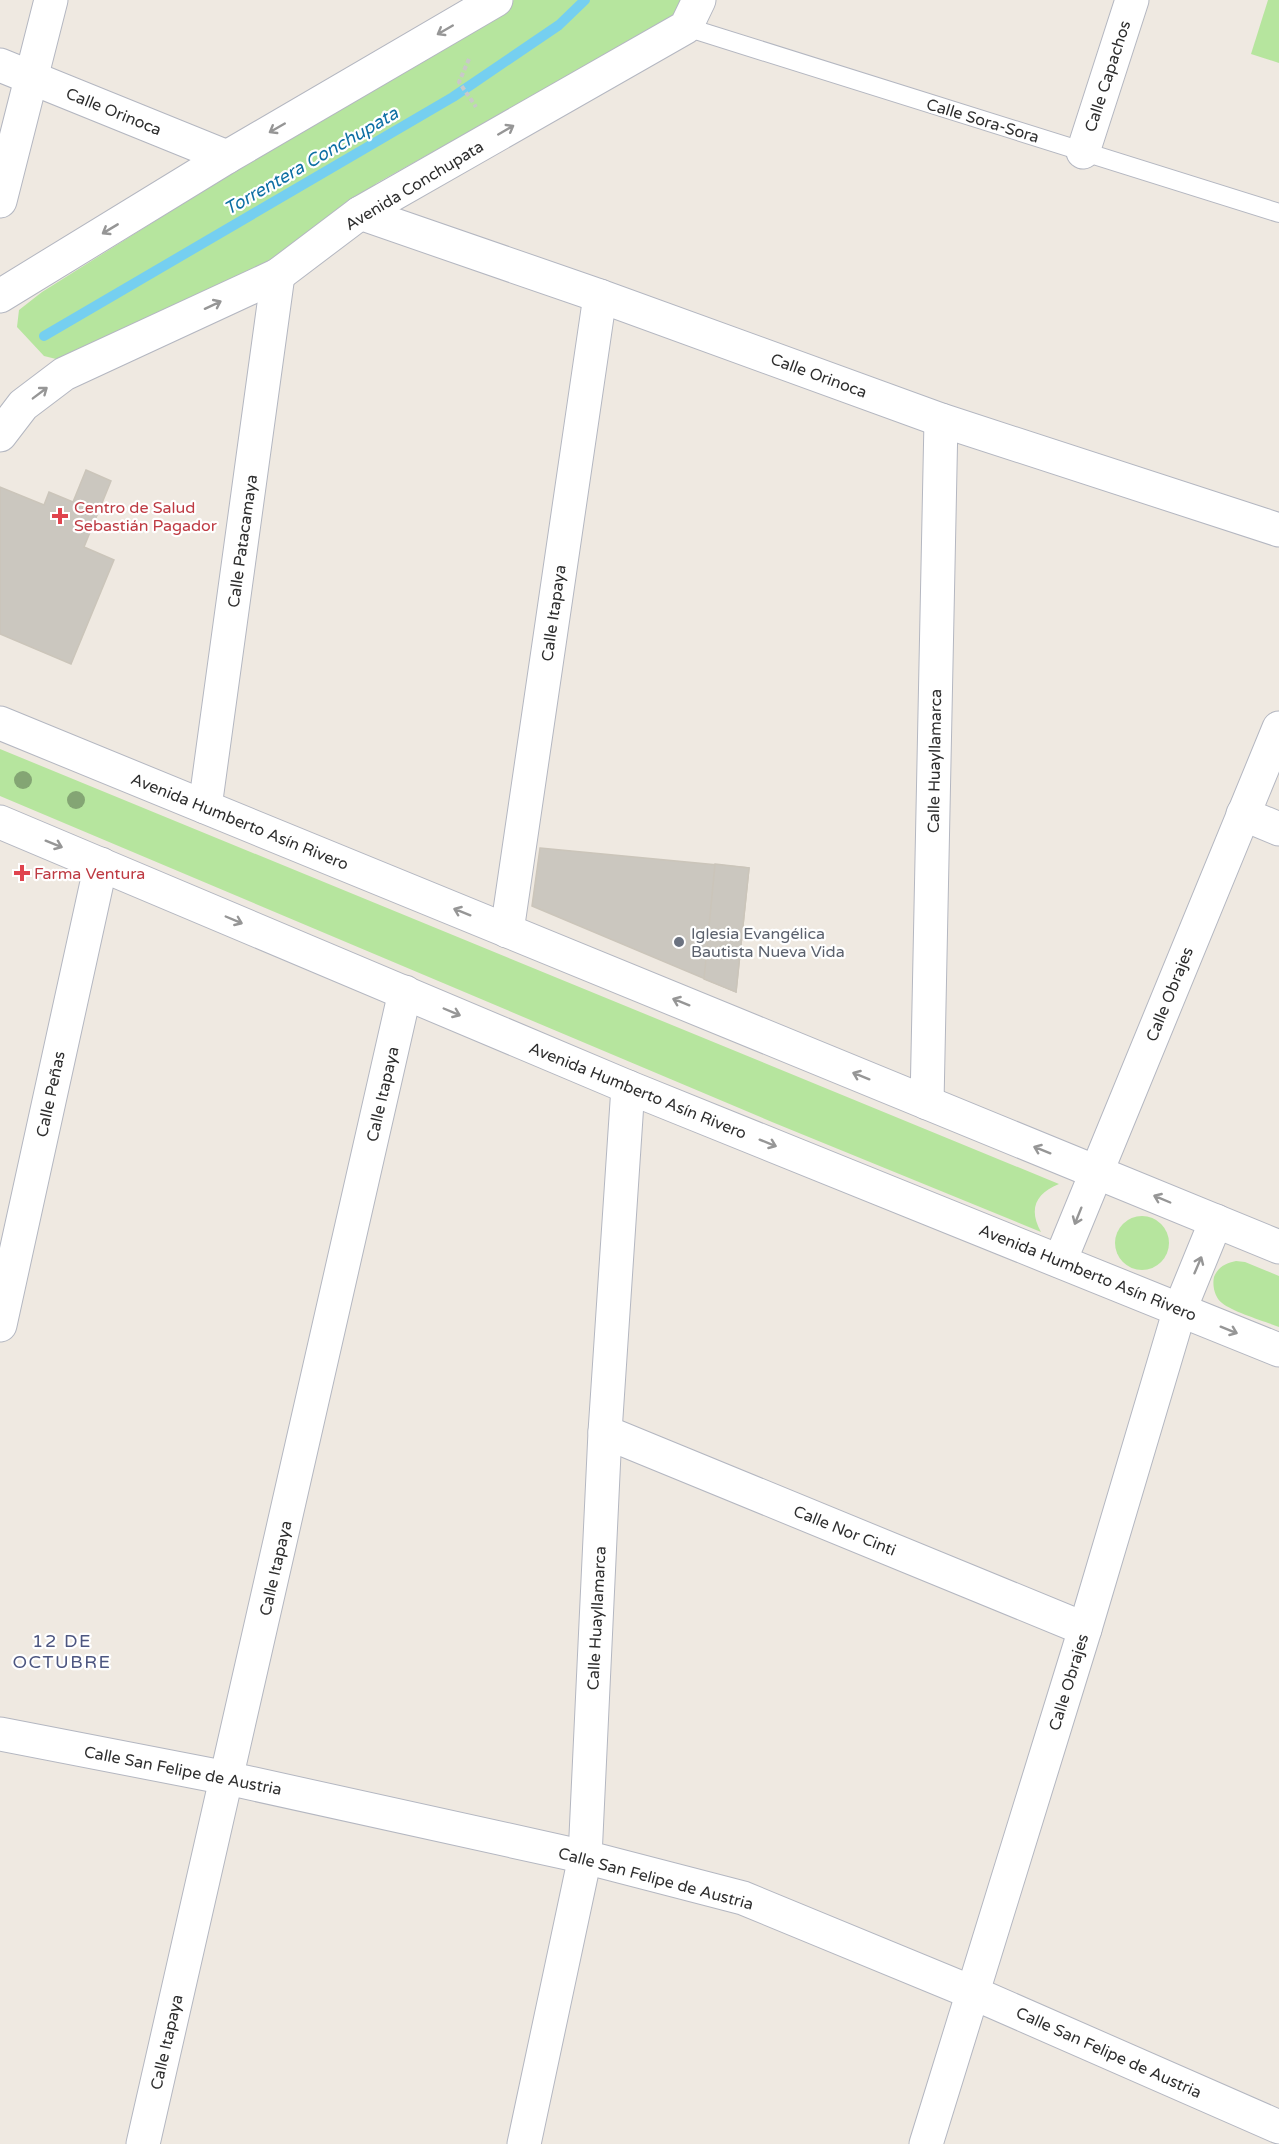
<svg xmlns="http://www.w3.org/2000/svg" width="1279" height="2144" viewBox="0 0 1279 2144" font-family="'Varela Round',sans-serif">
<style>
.green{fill:#b6e59e}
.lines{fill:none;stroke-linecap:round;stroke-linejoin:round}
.stream{stroke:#75cff0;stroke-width:10}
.building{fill:#cbc7bf;stroke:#cbc5ba;stroke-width:1.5}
.service-casing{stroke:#b4b7c1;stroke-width:20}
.minor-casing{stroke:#b4b7c1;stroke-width:35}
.tertiary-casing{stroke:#b4b7c1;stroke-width:35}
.path{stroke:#c9c9c9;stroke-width:4;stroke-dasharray:4.5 3;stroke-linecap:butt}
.service{stroke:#fff;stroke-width:18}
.minor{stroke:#fff;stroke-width:33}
.tertiary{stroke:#fff;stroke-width:33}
.tree{fill:#84a574}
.oneway{stroke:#969696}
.health-dot{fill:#e0444e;stroke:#fff;stroke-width:2}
.worship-dot{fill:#6b7280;stroke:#fff;stroke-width:2}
.labels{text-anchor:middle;stroke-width:4.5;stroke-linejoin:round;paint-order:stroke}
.street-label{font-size:16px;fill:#2e2e2e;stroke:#fff}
.health-label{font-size:16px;fill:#be3a42;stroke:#fff;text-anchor:start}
.worship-label{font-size:16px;fill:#5b616d;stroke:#fff;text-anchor:start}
.water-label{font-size:18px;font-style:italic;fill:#0d6fa3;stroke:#fff}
.neighbourhood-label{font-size:18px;letter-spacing:1.5px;fill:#4d5680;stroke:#fff}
</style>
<rect width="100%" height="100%" fill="#efe9e1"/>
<g class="green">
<path d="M514 0H685L675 17 377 183 294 247 259 266 60 360 44 356 17 327 19 310 42 292 244 165Z"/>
<path d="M1268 0H1279V63L1251 54Z"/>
<path d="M0 749 1059 1184C1036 1193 1028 1209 1041 1232L772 1122 0 796Z"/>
<circle cx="1142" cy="1243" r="27"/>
<path d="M1236 1261 1245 1262 1279 1276V1327C1264 1321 1233 1312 1222 1303 1215 1298 1212 1286 1214 1277 1218 1267 1226 1263 1236 1261Z"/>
</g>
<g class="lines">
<path class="stream" d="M44 336 453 97 559 25 585 0"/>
</g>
<g class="building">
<path d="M86 470 111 481 84 547 114 560 71 664 0 634V487L44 505 49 492 73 502Z"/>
<path d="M540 848 749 868 736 992 532 906Z"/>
<path d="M715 864 749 868 736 992 704 979Z"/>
</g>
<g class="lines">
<g class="service-casing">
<path id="service" d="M686 27 1279 213"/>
</g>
<g class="minor-casing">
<g id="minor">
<path d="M0 65 227 157"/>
<path d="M1083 152 1132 0"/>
<path d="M0 201 51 0"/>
<path d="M360 213 600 296 941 420 1279 530"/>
<path d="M205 807 278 275"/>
<path d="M1243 814 1279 829"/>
<path d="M507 931 600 296"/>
<path d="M927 1103 941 420"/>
<path d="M0 1325 101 864"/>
<path d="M605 1432 1085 1629"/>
<path d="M0 1734 227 1778 585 1857 743 1898 971 1992 1279 2127"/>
<path d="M143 2144 405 992"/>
<path d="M524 2144 585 1857 605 1432 628 1087"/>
<path d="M926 2144 1085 1629 1180 1309 1216 1221"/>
</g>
</g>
<g class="tertiary-casing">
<g id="tertiary">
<path d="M0 296 227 157 496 0"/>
<path d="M0 435 23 405 64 374 278 275 360 213 686 27 699 0"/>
<path d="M0 723 1279 1247"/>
<path d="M0 822 628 1087 1279 1350"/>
<path d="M1060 1261 1279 728"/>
</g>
</g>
<path class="path" d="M469 59 459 82 476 107"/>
<use href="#service" class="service"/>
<use href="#minor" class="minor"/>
<use href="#tertiary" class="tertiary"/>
</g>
<g class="tree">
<circle cx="23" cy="780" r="9"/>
<circle cx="76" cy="800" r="9"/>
</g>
<defs><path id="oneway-shaft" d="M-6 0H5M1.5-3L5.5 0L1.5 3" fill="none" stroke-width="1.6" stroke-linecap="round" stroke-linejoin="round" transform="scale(1.5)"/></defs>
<g class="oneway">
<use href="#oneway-shaft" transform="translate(445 30) rotate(150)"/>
<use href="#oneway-shaft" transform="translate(277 128) rotate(150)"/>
<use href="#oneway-shaft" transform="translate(506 130) rotate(-30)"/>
<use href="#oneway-shaft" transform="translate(110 229) rotate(149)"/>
<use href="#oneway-shaft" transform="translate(213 305) rotate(-25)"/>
<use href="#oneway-shaft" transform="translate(40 393) rotate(-37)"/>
<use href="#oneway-shaft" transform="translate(54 844) rotate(22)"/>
<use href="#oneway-shaft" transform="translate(462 912) rotate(-158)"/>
<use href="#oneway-shaft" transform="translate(234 920) rotate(23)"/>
<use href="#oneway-shaft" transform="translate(681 1002) rotate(-158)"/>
<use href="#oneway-shaft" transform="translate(452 1012) rotate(23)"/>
<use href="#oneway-shaft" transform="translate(861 1076) rotate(-158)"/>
<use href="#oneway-shaft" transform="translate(768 1143) rotate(22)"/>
<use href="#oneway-shaft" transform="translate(1042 1150) rotate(-158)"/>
<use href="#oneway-shaft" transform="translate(1162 1199) rotate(-157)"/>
<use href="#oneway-shaft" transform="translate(1078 1216) rotate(112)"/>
<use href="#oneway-shaft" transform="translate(1198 1265) rotate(-67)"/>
<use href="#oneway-shaft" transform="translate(1229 1330) rotate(22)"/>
</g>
<g class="health-dot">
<path d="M57 507h6v6h6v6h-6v6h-6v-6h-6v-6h6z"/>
<path d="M19 864h6v6h6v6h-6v6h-6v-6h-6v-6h6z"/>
</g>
<circle class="worship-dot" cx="679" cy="942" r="6"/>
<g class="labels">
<g class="street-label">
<text transform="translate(1107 76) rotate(-72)" y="6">Calle Capachos</text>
<text transform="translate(114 111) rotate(22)" y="6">Calle Orinoca</text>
<text transform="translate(983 120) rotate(17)" y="6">Calle Sora-Sora</text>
<text transform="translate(414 185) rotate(-31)" y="6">Avenida Conchupata</text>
<text transform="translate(819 375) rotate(20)" y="6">Calle Orinoca</text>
<text transform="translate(242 541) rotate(-82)" y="6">Calle Patacamaya</text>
<text transform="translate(553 613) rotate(-82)" y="6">Calle Itapaya</text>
<text transform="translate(934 761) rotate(-89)" y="6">Calle Huayllamarca</text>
<text transform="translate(240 821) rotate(22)" y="6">Avenida Humberto Asín Rivero</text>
<text transform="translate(1169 994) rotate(-68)" y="6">Calle Obrajes</text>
<text transform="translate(638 1090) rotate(22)" y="6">Avenida Humberto Asín Rivero</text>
<text transform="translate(50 1094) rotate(-78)" y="6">Calle Peñas</text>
<text transform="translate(382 1094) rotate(-77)" y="6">Calle Itapaya</text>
<text transform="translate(1088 1272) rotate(22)" y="6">Avenida Humberto Asín Rivero</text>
<text transform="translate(845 1530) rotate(22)" y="6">Calle Nor Cinti</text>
<text transform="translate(275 1568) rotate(-77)" y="6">Calle Itapaya</text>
<text transform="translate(596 1618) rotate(-87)" y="6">Calle Huayllamarca</text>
<text transform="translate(1068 1682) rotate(-73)" y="6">Calle Obrajes</text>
<text transform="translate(183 1770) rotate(11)" y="6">Calle San Felipe de Austria</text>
<text transform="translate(656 1878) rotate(15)" y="6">Calle San Felipe de Austria</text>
<text transform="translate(166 2042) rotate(-77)" y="6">Calle Itapaya</text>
<text transform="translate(1109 2052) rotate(24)" y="6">Calle San Felipe de Austria</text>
</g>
<g class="health-label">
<text x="74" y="513">Centro de Salud<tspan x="74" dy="18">Sebastián Pagador</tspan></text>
<text x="34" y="879">Farma Ventura</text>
</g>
<g class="worship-label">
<text x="691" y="939">Iglesia Evangélica<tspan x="691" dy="18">Bautista Nueva Vida</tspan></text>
</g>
<g class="water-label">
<text transform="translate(311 161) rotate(-30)" y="6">Torrentera Conchupata</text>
</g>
<g class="neighbourhood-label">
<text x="62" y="1647">12 DE<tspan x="62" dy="21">OCTUBRE</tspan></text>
</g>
</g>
</svg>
